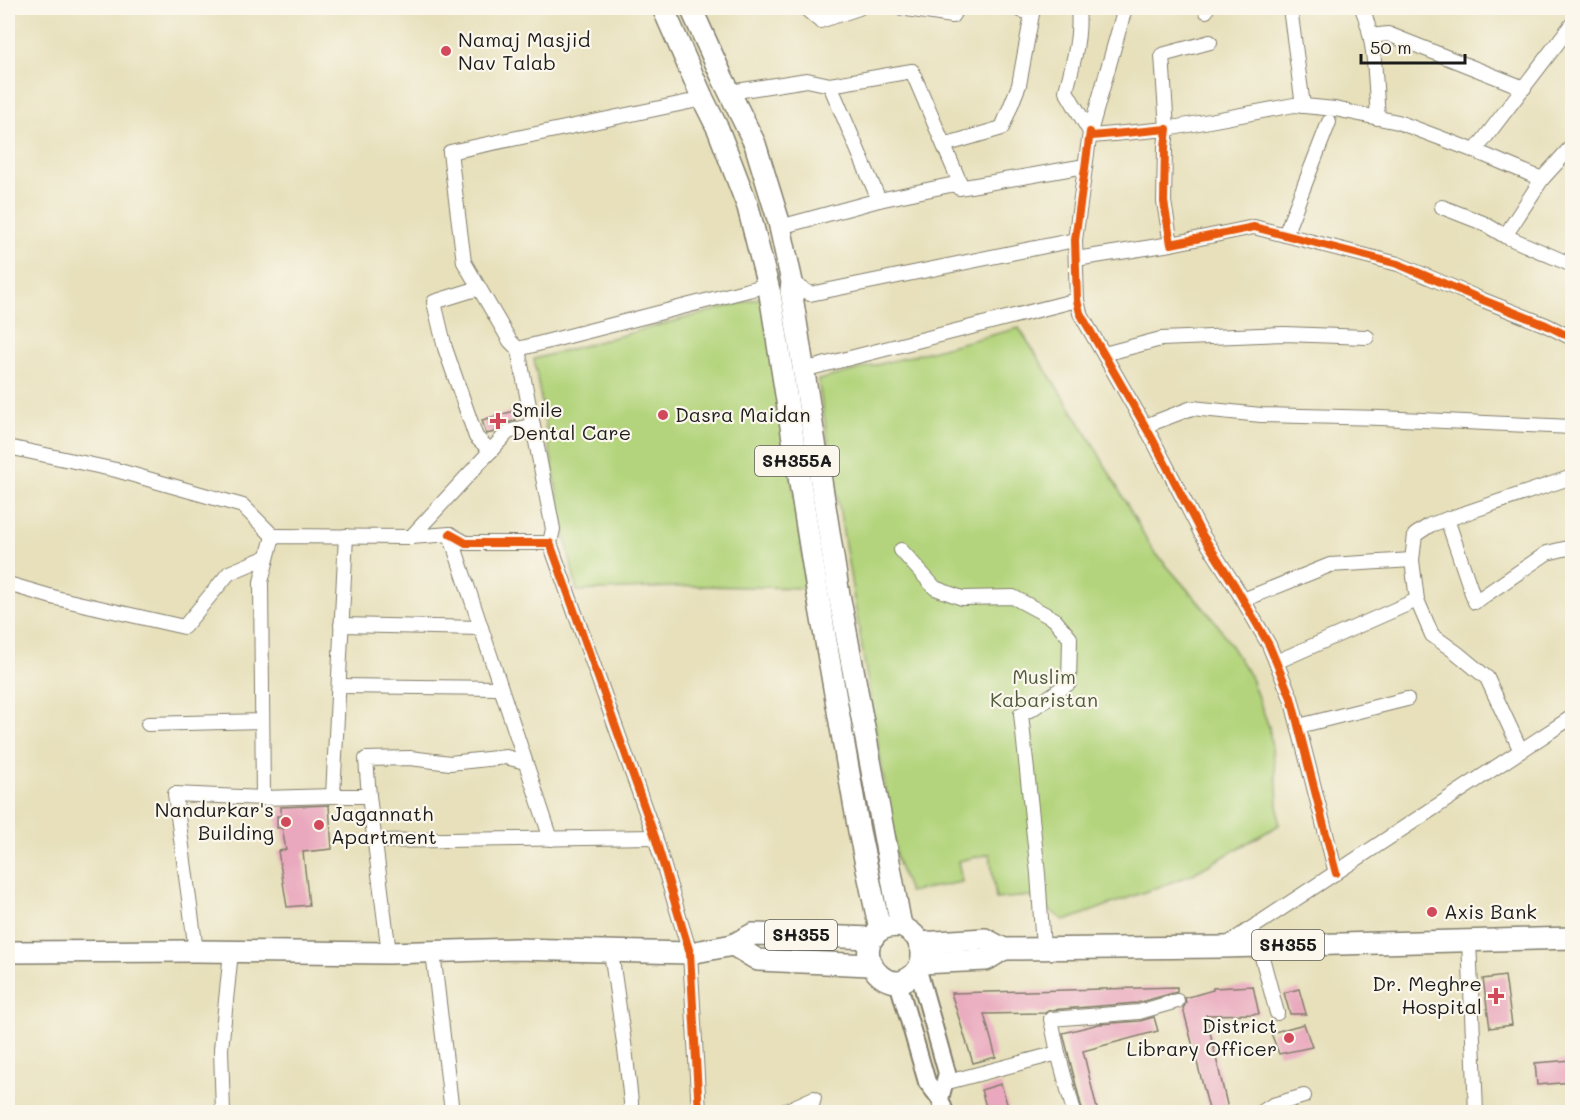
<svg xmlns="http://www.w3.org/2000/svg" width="1580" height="1120" viewBox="0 0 1580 1120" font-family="Mali,sans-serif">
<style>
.green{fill:#b3d47c;stroke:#68784c;stroke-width:1.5}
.building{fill:#e9a8bd}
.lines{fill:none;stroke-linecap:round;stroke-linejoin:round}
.minor-casing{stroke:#827e6c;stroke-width:16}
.tertiary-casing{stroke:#827e6c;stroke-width:20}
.primary-casing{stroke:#827e6c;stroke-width:24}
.minor{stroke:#fff;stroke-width:14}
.tertiary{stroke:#fff;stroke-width:16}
.primary{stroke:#fff;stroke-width:21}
.cycleway-casing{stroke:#fbf7ec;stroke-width:11}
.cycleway{stroke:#e8590c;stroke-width:8}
.poi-dot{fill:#d1495b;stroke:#fbf7ec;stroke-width:2}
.labels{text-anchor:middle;stroke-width:4.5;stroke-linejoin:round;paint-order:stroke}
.shield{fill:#fbf7ec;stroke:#5f5e5a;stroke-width:1.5}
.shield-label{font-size:18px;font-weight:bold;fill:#1c1c1c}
.poi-label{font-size:20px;fill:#1c1c1c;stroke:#fbf7ec;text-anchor:start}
.park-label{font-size:20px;fill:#515c3e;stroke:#fbf7ec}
</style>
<rect width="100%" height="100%" fill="#fbf7ec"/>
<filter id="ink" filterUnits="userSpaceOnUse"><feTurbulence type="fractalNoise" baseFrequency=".0167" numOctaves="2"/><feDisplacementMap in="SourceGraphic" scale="12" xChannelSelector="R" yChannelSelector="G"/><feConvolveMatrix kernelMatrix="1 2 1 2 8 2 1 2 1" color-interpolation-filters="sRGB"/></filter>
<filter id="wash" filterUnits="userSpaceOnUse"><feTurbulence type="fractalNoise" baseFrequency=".008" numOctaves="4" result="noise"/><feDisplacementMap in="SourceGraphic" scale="24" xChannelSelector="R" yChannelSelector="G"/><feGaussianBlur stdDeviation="1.35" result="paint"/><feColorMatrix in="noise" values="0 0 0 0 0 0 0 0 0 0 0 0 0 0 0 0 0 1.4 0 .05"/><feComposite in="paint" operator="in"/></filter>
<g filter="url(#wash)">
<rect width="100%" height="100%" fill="#e7e0bb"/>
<g class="green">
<path d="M767 296 807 588 697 586 577 591 564 532 534 359Z"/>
<path d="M1019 328 1092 442 1152 549 1216 622 1250 676 1269 727 1277 784 1279 825 1191 875 1065 921 1030 896 996 899 990 854 958 861 962 882 909 892 897 860 818 380Z"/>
</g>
<g id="blocks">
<g class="building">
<path d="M514 411 516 420 505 424 495 432 486 434 482 420Z"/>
<path d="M329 805 332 849 303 852 309 905 287 907 278 851 286 850 282 828H277V816H281V807Z"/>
<path d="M1505 976 1512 1025 1490 1028 1483 979Z"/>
<path d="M1253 986 1259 1014 1206 1015 1229 1113H1210L1183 1008 1186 1003 1185 998 1213 990V988Z"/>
<path d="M1177 987V992L1137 1003 1050 1010 1045 1013 984 1014 996 1057 973 1063 951 993Z"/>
<path d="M1299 989 1306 1014H1290L1284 993Z"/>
<path d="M1154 1017 1158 1031 1083 1051 1098 1113H1083L1063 1033 1099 1024 1140 1021Z"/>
<path d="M1304 1024 1312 1047 1279 1054 1271 1033Z"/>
<path d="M1572 1060V1082L1537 1085 1535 1063Z"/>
<path d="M1001 1084 1010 1113H988L981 1090Z"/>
</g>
</g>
</g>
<g filter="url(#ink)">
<use href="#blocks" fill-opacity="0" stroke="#827e6c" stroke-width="1.5"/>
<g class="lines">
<g class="minor-casing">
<g id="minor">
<path d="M805 8 820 21 859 8"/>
<path d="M901 8 952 16 957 8"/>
<path d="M1078 8C1081 36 1073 64 1066 91L1090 132 1125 8"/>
<path d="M1290 8 1303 106"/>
<path d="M1362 8C1376 41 1375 81 1378 118"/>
<path d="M1206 11V8"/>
<path d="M1371 36 1388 34 1524 88"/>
<path d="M1210 42 1162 55 1167 129 1294 105 1335 109 1398 122 1475 151 1542 179 1572 146"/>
<path d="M830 85 879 200"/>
<path d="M730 92 807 80 830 85 912 71 960 183 879 200 780 227"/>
<path d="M944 145 1002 128 1019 85 1032 14 1015 8"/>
<path d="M1475 151 1572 24"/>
<path d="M1542 179 1505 236 1572 265"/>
<path d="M960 183 959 188 1085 166"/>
<path d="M1442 207 1483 223 1505 236"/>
<path d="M1285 235 1329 122"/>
<path d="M1076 259 1171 244"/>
<path d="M792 282 810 294 1075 240"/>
<path d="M479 288 434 302 445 348 476 437 491 451"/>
<path d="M518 349 510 341 464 262 450 152 703 99"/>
<path d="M1104 354 1161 339 1284 334 1367 337"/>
<path d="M803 370 1077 300"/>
<path d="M533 425 508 432 411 537 450 534 551 839"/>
<path d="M1145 426 1192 408 1261 415 1381 418 1572 427"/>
<path d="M8 447 116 470 243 506 273 536"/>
<path d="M1447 519 1475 602 1547 553 1572 547"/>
<path d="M450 534 466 543H550L655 837 690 953 699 1112"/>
<path d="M550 543 553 529 518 349 768 285"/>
<path d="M901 550 935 588 962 598 1013 597 1054 619 1070 638 1069 683 1032 709 1021 714 1038 874 1043 948"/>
<path d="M8 584 56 598 184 627 229 573 267 557"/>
<path d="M1243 600 1330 565 1412 560"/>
<path d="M341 625 481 628"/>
<path d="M1276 662 1417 600"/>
<path d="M339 686 500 688"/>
<path d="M148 724 262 721"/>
<path d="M1299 726 1407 699"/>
<path d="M1521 751 1487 678 1457 653 1432 635 1417 600 1412 560 1415 535 1430 525 1572 477"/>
<path d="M333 796 346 536"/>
<path d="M369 796H333L263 798 261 582 273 536 411 537"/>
<path d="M375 841 655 837"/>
<path d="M1336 873 1291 698 1269 645 1235 586 1201 533 1153 440 1080 313 1077 300 1075 240 1090 132 1092 136 1167 129 1165 147 1164 202 1171 244 1254 227 1398 264 1483 300 1546 325 1572 338"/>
<path d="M1469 940 1476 1112"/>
<path d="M1226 945 1572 717"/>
<path d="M1259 946 1277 1013"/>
<path d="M196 951 175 794 263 798"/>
<path d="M433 952 452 1112"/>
<path d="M611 952 626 1057 631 1102V1112"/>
<path d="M389 953 369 796 366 759 410 758 450 763 506 757 525 762"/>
<path d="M1058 1053 1051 1019 1139 1012 1177 1001"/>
<path d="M944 1083 1058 1053 1074 1112"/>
<path d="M223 1112 221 1049 231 952"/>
<path d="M783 1112 814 1098 810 1112"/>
<path d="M1262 1112 1273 1105 1304 1096"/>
</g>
</g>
<g class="tertiary-casing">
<g id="tertiary">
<path d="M918 970 947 1073 940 1099"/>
<path d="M898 982 927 1082 940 1099 945 1112"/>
</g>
</g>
<g class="primary-casing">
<g id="primary">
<path d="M663 8 703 99 718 129 748 207 770 294 818 596 859 831 880 930"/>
<path d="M691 8 723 79 755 144 779 222 792 282 791 290 838 589 901 926"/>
<path d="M901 926C906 929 912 932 916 937 925 949 924 965 913 975 908 979 903 982 897 982 871 981 858 946 879 931 884 927 894 926 901 926Z"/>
<path d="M919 943 985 939 1004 949 1223 947 1572 938"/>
<path d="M733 945 758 960 870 965"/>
<path d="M8 952 196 951 389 953 515 949 690 953 733 945 753 934 873 938"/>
<path d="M921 963 986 960 1004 949"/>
</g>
</g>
<use href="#minor" class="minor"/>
<use href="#tertiary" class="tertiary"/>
<use href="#primary" class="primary"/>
<g class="cycleway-casing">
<g id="cycleway">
<path d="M450 534 466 543H550L655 837 690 953 699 1112"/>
<path d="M1336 873 1291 698 1269 645 1235 586 1201 533 1153 440 1080 313 1077 300 1075 240 1090 132 1092 136 1167 129 1165 147 1164 202 1171 244 1254 227 1398 264 1483 300 1546 325 1572 338"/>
</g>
</g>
<use href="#cycleway" class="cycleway"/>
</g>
</g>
<g class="poi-dot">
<circle cx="446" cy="51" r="6"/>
<circle cx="663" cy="415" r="6"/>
<path d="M495 412h6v6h6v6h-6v6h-6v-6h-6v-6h6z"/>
<circle cx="286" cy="822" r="6"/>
<circle cx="319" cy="825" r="6"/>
<circle cx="1432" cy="912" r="6"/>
<path d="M1493 987h6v6h6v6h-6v6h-6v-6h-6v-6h6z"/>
<circle cx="1289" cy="1038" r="6"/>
</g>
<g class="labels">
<g class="shield">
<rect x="755" y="446" width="84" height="30" rx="4.5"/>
<rect x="765" y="920" width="72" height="30" rx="4.5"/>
<rect x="1252" y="930" width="72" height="30" rx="4.5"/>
</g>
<g class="shield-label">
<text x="797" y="467">SH355A</text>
<text x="801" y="941">SH355</text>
<text x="1288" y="951">SH355</text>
</g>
<g class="poi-label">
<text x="458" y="47">Namaj Masjid<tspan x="458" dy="23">Nav Talab</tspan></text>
<text x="512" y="417">Smile<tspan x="512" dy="23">Dental Care</tspan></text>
<text x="675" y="422">Dasra Maidan</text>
<text x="274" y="817" text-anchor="end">Nandurkar's<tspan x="274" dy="23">Building</tspan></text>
<text x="331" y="821">Jagannath<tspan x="331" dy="23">Apartment</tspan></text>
<text x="1444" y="919">Axis Bank</text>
<text x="1482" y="991" text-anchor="end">Dr. Meghre<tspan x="1482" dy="23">Hospital</tspan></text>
<text x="1277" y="1033" text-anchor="end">District<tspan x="1277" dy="23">Library Officer</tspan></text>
</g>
<g class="park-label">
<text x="1044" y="684">Muslim<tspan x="1044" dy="23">Kabaristan</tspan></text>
</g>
</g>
<rect width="1580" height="1120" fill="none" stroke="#fbf7ec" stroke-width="30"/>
<path d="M1361 54v9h104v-9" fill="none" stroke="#1c1c1c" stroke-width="3"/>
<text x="1370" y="54" font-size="18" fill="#1c1c1c" stroke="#fbf7ec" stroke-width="4.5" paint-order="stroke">50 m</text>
</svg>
